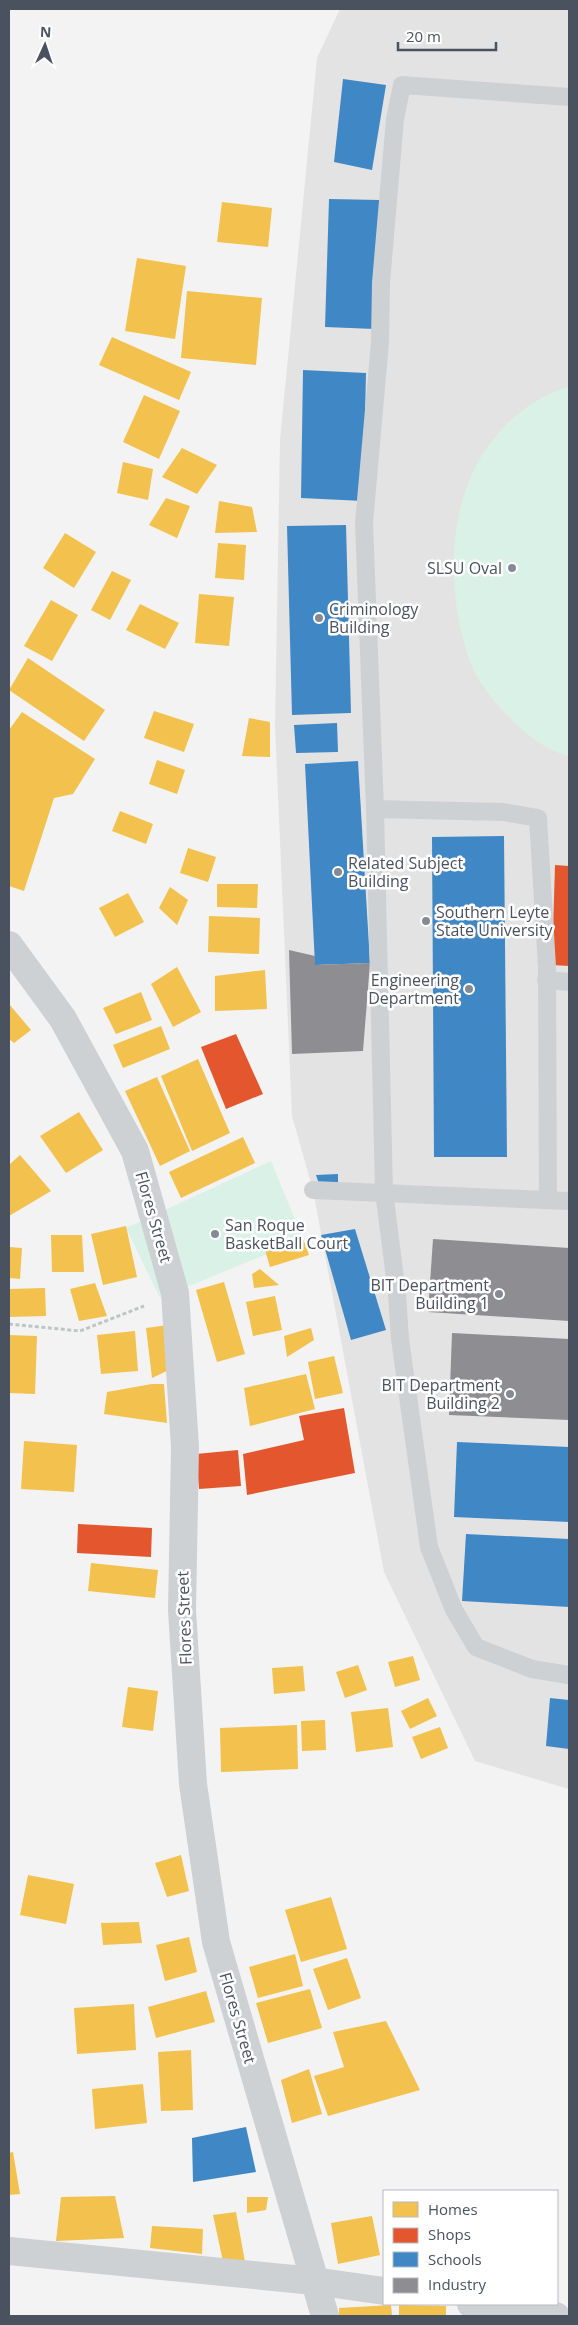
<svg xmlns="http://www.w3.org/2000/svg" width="578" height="2325" viewBox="0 0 578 2325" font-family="'Open Sans',sans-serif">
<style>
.education{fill:#e4e3e3}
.green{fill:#d9f1e6}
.homes{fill:#f2c14e}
.shops{fill:#e4572e}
.schools{fill:#3f88c5}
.industry{fill:#8d8d92}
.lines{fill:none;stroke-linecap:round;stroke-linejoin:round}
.path{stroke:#bcc7c5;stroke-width:3;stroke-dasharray:4 2.5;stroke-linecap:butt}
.service{stroke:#ced1d4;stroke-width:18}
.minor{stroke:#ced1d4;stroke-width:28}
.tertiary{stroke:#ced1d4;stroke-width:28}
.poi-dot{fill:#858a93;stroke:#fff;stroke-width:2}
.labels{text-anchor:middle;stroke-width:5;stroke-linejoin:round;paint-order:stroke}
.poi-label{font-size:16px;fill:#4a525f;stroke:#fff;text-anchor:end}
.street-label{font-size:16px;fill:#4a525f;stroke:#fff}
</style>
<rect width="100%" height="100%" fill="#f3f3f3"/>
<path class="education" d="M340 9H569V1789L475 1761 384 1572 313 1190 292 1116 275 726 280 440 317 58Z"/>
<g class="green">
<path d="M569 387V756C546 750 529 737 513 721 494 702 474 679 467 653 443 575 448 478 511 420 528 405 546 393 569 387Z"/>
<path d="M271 1161 303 1239 160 1298 126 1228Z"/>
</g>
<g class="homes">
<path d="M222 202 272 208 268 247 217 242Z"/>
<path d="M137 258 186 266 175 339 125 331Z"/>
<path d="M187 291 262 298 256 365 181 358Z"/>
<path d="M112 337 191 372 179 400 99 365Z"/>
<path d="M144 395 180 411 159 459 123 442Z"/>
<path d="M182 448 217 465 197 494 162 477Z"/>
<path d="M123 462 153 469 148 500 117 493Z"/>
<path d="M166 498 190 506 177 538 149 525Z"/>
<path d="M219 501 252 507 257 532 215 533Z"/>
<path d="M65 533 96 552 74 588 43 568Z"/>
<path d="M218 543 246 545 244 580 215 578Z"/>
<path d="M112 571 131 580 110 620 91 610Z"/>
<path d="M199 594 234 597 229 646 195 643Z"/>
<path d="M51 600 78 615 52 661 24 646Z"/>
<path d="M140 604 179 623 165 649 126 630Z"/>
<path d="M28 658 105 710 84 741 9 690Z"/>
<path d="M154 711 194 724 184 752 144 738Z"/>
<path d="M22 712 95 759 73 794 54 798 24 891 9 886V730Z"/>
<path d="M249 718 270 722V757L242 756Z"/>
<path d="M157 760 185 770 177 794 149 784Z"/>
<path d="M120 811 153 824 146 844 112 831Z"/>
<path d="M188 848 216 857 208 882 180 873Z"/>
<path d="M217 884H258L257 908 217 907Z"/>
<path d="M170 887 188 900 177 925 159 908Z"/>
<path d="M128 893 144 922 115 937 99 908Z"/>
<path d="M209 916 260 918 259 954 208 952Z"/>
<path d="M177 967 201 1012 173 1027 151 984Z"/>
<path d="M265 970 267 1009 215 1011V976Z"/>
<path d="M141 992 152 1020 116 1034 103 1008Z"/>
<path d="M9 1004 31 1030 14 1043 9 1039Z"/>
<path d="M161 1026 170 1049 123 1068 113 1045Z"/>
<path d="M198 1059 230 1133 192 1151 161 1076Z"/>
<path d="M157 1077 190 1151 160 1166 125 1091Z"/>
<path d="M79 1112 103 1150 66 1173 40 1136Z"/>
<path d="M243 1137 255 1163 181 1198 169 1172Z"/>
<path d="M20 1155 51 1191 9 1216V1165Z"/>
<path d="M126 1226 137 1277 103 1285 91 1234Z"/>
<path d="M51 1235H82L84 1272H52Z"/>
<path d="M303 1239 309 1255 270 1267 265 1250Z"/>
<path d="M9 1247 22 1248 20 1279 9 1278Z"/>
<path d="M260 1269 279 1285 254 1288 252 1274Z"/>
<path d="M224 1282 245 1354 217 1362 196 1290Z"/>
<path d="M95 1283 107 1316 79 1321 70 1289Z"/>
<path d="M45 1288 46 1316 9 1317V1289Z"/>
<path d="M275 1296 282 1330 253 1336 246 1302Z"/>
<path d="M168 1325 169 1370 152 1378 146 1328Z"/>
<path d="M311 1328 314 1340 287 1357 284 1336Z"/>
<path d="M135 1331 138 1371 101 1374 97 1335Z"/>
<path d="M9 1335 37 1336 35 1394 9 1393Z"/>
<path d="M334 1356 343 1393 315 1399 308 1362Z"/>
<path d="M306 1374 315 1409 250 1426 244 1388Z"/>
<path d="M152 1384H164L167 1423 104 1414 107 1392Z"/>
<path d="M24 1441 77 1445 74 1492 21 1489Z"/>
<path d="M91 1563 158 1570 155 1598 88 1591Z"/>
<path d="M413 1656 420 1680 395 1687 388 1662Z"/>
<path d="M358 1665 367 1690 345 1698 336 1672Z"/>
<path d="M303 1666 305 1691 274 1694 272 1668Z"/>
<path d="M128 1687 158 1691 153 1731 122 1727Z"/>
<path d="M428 1698 437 1716 410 1729 401 1711Z"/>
<path d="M388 1708 393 1747 356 1752 351 1712Z"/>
<path d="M325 1720 326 1750 302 1751 301 1721Z"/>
<path d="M297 1725 298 1769 221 1772 220 1728Z"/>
<path d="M440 1727 448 1748 421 1759 412 1737Z"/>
<path d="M181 1855 189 1891 167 1897 155 1863Z"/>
<path d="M28 1875 74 1884 66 1924 20 1915Z"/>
<path d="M331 1897 347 1949 301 1962 285 1910Z"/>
<path d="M139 1922 142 1943 103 1945 101 1923Z"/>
<path d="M189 1937 197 1972 165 1981 156 1945Z"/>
<path d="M295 1954 303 1986 258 1998 249 1967Z"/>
<path d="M347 1958 361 1998 328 2010 313 1969Z"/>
<path d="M310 1989 322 2028 268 2043 256 2003Z"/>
<path d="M206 1991 215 2022 156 2038 148 2007Z"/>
<path d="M134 2004 136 2050 77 2054 74 2008Z"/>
<path d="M386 2021 420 2090 328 2116 314 2076 344 2067 333 2032Z"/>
<path d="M191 2050 193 2110 161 2111 158 2052Z"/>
<path d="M309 2069 322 2114 292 2123 281 2080Z"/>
<path d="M143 2084 147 2123 95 2129 92 2089Z"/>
<path d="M13 2152 20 2194 9 2195V2153Z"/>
<path d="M115 2196 124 2238 56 2241 61 2197Z"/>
<path d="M247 2197H268L266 2210 247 2213Z"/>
<path d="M236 2212 245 2262 224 2266 213 2215Z"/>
<path d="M372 2216 380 2255 338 2264 331 2223Z"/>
<path d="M152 2226 203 2229 202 2254 150 2248Z"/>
<path d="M391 2305 392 2316H339V2308Z"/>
<path d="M399 2305 446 2306V2316H399Z"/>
</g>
<g class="shops">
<path d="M555 865 569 866V966L552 965Z"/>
<path d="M236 1034 263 1094 226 1109 201 1047Z"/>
<path d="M344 1408 355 1473 247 1495 243 1454 304 1440 299 1416Z"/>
<path d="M238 1450 241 1486 199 1489 196 1454Z"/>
<path d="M78 1524 152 1528 151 1557 77 1553Z"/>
</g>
<g class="schools">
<path d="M343 79 386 85 372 170 334 162Z"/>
<path d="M329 199 380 200 375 329 325 327Z"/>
<path d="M303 370 366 373 363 501 301 498Z"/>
<path d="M346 525 351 713 292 715 287 526Z"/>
<path d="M337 723 338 752 296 753 294 725Z"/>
<path d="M358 761 370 963 315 965 305 764Z"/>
<path d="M504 836 507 1157H434L432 837Z"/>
<path d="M338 1174V1188L320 1187 316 1175Z"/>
<path d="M355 1229 386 1330 351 1340 321 1235Z"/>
<path d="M457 1442 569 1447V1522L454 1517Z"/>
<path d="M466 1534 569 1539V1607L462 1601Z"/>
<path d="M550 1698 569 1700V1749L546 1746Z"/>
<path d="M246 2127 256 2172 193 2182 192 2138Z"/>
</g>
<g class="industry">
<path d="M289 950 315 956V965L370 963 363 1051 292 1054Z"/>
<path d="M433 1239 569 1248V1321L428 1312Z"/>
<path d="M452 1333 569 1339V1420L449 1415Z"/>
</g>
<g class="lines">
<path class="path" d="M9 1324 80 1331 144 1306"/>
<g class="service">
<path d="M569 97 402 85 395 119 381 283 380 342 364 523 375 809 384 1191 397 1294 400 1339 429 1547 454 1610 476 1647 532 1669 569 1675"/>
<path d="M375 809 503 812 538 818 547 967 548 1200"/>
<path d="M546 980 569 982"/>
<path d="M313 1190 569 1201"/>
</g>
<g class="minor">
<path d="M9 2251 314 2281 384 2291"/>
<path d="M471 2304 556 2316"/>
</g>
<path class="tertiary" d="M9 945 63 1019 135 1151 175 1293 185 1447 182 1610 193 1784 216 1942 325 2316"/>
</g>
<g class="poi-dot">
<circle cx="512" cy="568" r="5"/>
<circle cx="319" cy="618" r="5"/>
<circle cx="338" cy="872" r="5"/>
<circle cx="426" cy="921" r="5"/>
<circle cx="469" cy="989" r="5"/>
<circle cx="215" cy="1234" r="5"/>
<circle cx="499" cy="1294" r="5"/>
<circle cx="510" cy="1394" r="5"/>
</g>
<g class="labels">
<g class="poi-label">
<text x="502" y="574">SLSU Oval</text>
<text x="329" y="615" text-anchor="start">Criminology<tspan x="329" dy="18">Building</tspan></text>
<text x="348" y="869" text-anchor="start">Related Subject<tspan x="348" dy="18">Building</tspan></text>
<text x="436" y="918" text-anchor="start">Southern Leyte<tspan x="436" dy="18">State University</tspan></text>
<text x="459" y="986">Engineering<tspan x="459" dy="18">Department</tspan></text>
<text x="225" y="1231" text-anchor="start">San Roque<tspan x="225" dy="18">BasketBall Court</tspan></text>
<text x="489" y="1291">BIT Department<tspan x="489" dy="18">Building 1</tspan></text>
<text x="500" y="1391">BIT Department<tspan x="500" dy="18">Building 2</tspan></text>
</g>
<g class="street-label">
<text transform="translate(154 1217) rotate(74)" y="6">Flores Street</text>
<text transform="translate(184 1618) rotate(-92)" y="6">Flores Street</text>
<text transform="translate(238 2018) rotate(74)" y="6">Flores Street</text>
</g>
</g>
<rect width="578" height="2325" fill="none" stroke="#4a525f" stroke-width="20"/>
<rect x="383" y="2190" width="175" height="115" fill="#ffffff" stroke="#b7babf"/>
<rect x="393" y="2202" width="25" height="15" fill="#f2c14e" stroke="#b7babf"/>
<text x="428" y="2215" font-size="15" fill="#4a525f">Homes</text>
<rect x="393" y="2228" width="25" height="15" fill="#e4572e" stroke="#b7babf"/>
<text x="428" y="2240" font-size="15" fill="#4a525f">Shops</text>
<rect x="393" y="2252" width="25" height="15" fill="#3f88c5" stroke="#b7babf"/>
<text x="428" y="2265" font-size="15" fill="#4a525f">Schools</text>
<rect x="393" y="2278" width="25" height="15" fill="#8d8d92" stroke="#b7babf"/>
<text x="428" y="2290" font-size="15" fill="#4a525f">Industry</text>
<g transform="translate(45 45) rotate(3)" stroke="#ffffff" stroke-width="4" paint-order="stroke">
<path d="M0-4L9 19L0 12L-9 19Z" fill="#4a525f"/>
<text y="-8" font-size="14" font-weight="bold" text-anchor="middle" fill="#4a525f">N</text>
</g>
<path d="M398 42v8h98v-8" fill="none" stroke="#4a525f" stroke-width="2.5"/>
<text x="406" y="42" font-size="15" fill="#4a525f" stroke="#ffffff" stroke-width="4" paint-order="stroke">20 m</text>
</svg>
